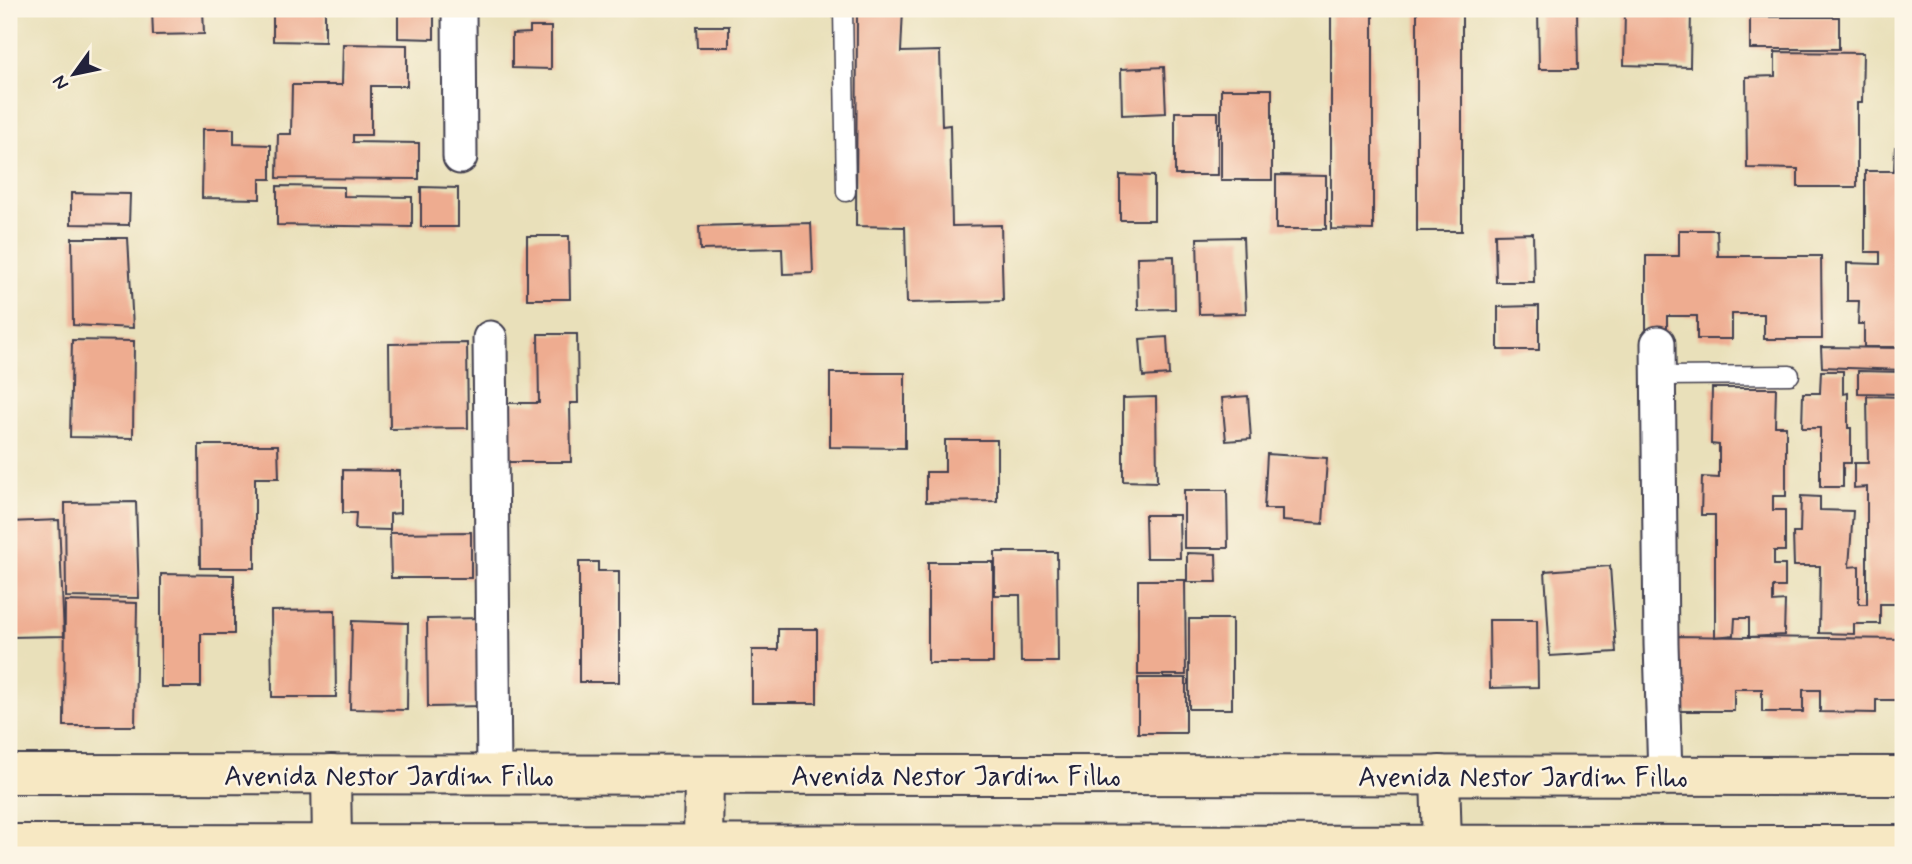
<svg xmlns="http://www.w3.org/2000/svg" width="1912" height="864" viewBox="0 0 1912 864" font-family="Mynerve,sans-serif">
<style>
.building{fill:#eeac90}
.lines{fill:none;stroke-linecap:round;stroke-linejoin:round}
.lane-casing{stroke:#403e4e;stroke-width:21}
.street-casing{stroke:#403e4e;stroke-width:37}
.secondary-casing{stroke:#403e4e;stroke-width:42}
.lane{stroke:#fff;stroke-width:18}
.street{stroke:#fff;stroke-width:33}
.secondary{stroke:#f7e8c3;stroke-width:38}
.labels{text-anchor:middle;stroke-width:5;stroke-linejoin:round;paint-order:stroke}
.street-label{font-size:28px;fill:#22223b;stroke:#fcf5e5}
</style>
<rect width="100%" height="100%" fill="#fcf5e5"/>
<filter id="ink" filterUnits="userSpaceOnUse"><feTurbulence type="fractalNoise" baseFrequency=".0143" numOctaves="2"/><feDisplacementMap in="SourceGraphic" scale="14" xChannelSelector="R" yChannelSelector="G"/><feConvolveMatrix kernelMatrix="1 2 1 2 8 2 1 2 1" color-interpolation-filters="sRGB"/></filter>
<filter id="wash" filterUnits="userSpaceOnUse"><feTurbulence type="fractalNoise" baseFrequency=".00686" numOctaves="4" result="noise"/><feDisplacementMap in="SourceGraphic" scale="28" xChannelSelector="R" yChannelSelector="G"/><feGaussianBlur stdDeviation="1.57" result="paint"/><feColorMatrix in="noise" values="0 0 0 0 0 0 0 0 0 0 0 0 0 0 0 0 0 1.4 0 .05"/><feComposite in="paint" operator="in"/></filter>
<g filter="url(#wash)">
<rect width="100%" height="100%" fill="#e9e0ba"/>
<g id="blocks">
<g class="building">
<path d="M152 9H203L204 34 153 35Z"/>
<path d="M273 9H325V42L273 41Z"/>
<path d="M857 9H903L901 52 940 51 942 126 950 125 952 226 1001 225 1003 301 907 303 905 227 856 226Z"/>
<path d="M1331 9H1373V230L1331 229Z"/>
<rect x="1417" y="9" width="45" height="222"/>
<path d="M1538 9H1577L1578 69H1539Z"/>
<path d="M1625 9H1691L1690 67 1624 65Z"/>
<path d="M398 14H434V39L398 38Z"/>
<rect x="1750" y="17" width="89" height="32"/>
<path d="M696 26H729V47H697Z"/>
<path d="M530 27H551V69L512 68V34L530 33Z"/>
<path d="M343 44 407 45V86H371V135H353V142L419 143V179L277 178 278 134H291L292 85H342Z"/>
<path d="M1775 52 1863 53 1862 103H1857V187H1798V169L1747 168 1746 77 1775 76Z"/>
<path d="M1164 67 1166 113 1122 115 1121 69Z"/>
<rect x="1221" y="89" width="51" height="91"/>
<rect x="1175" y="112" width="43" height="63"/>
<path d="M203 129H234V144L271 145V179H260V199L202 198Z"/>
<path d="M1895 147H1903V347H1864V324H1858L1859 301H1847V263L1880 264V252H1865V171H1894Z"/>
<path d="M1120 175 1154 176V220H1120Z"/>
<path d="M1276 175 1326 176V229H1276Z"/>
<path d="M277 186 344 187V196L412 197V227L277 225Z"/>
<path d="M421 187 458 188V227H421Z"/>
<path d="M71 193 130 194 129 225 71 224Z"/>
<path d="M811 223 813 273 783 274 782 248 700 250 699 226Z"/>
<path d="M1679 230H1717L1718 256H1821L1822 339H1764V314H1732V339H1697V316H1667V336H1646V256H1679Z"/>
<path d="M1533 233 1534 282H1496L1495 234Z"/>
<path d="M527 236H569L570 299H527Z"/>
<path d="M1243 237 1246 313 1199 314 1197 238Z"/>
<path d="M72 238H128L133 328 73 325Z"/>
<path d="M1174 256 1175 309 1138 310 1137 257Z"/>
<path d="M1539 306V350H1498V307Z"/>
<path d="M538 334H577L578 403H570L571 462H504V403H539Z"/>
<path d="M1167 337 1169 375 1143 377 1140 339Z"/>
<path d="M72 340 134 341 133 438 70 437Z"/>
<path d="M467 343 468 428 390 429 389 344Z"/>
<path d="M1821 347 1903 348V370L1822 367Z"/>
<path d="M1821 371H1843V394L1848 393V428H1851V463H1843V487H1820V428H1802L1803 393H1820Z"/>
<path d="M1858 371 1903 372V394L1858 393Z"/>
<path d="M830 373H905V448L830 447Z"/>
<path d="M1712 388H1776L1775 426H1786V496H1773V510H1785V551H1774V565H1785V587H1773V602L1785 601 1784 635 1749 637V618H1735L1734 635 1715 637V515H1701L1702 477 1719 478V445L1711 444Z"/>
<path d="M1248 396 1251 439 1226 441 1222 398Z"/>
<path d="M1867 396 1903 397V628H1900V604H1880V624H1854V634L1819 633 1820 566H1794L1793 533H1800L1801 496 1820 497V510L1853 511 1849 567 1859 566V604H1867V487L1854 488V463H1868Z"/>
<path d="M1156 397 1157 482 1123 481V398Z"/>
<path d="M945 440H997V501L926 502V472H945Z"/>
<path d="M199 445H278L279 478H255V568H200Z"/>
<path d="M1267 454 1327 458 1323 524 1282 521V509H1264Z"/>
<path d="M343 470 400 471V513L390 514V530L355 529 356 513H343Z"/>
<path d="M1184 490H1227L1228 548H1184Z"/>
<path d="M136 502 139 598 66 597 65 503Z"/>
<path d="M1145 515H1179L1180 558H1146Z"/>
<path d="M59 520 64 636 9 637V522Z"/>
<path d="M471 532V578H391L390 533Z"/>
<path d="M995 552H1057L1058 662H1021L1020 595H995Z"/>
<path d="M1187 553 1216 554 1217 582H1187Z"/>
<path d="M579 562H598V571H619V682H579Z"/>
<rect x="928" y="562" width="65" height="101"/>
<path d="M1610 566 1616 652 1550 656 1545 571Z"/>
<path d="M161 574 234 575V634H201V687H161Z"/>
<path d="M1138 580H1185L1186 675H1138Z"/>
<path d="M65 601 137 603 135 726H64Z"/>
<path d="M335 610 336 697H272L271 611Z"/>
<path d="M483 618 484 706 428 707 427 619Z"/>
<rect x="1189" y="619" width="43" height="90"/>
<path d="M1489 620H1537L1538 687 1490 688Z"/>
<path d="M352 621 408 623 407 710 350 709Z"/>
<path d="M778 629H817V703H752V650H778Z"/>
<path d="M1675 636 1903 639V700H1876V713L1820 712V690H1803V712H1762V689H1734V711H1674Z"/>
<rect x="1138" y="678" width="48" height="55"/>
</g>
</g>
</g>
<g filter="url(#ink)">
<use href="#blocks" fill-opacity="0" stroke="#403e4e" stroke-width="2"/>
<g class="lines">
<g class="lane-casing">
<g id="lane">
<path d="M843 9 846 192"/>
<path d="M1659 376 1790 375"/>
</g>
</g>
<g class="street-casing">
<g id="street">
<path d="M459 9 460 157"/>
<path d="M490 338 494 775"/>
<path d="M1658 343 1661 644 1665 776"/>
</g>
</g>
<g class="secondary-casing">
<g id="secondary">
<path d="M9 774 1903 776"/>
<path d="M331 774 332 844"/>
<path d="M1440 775 1442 845"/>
<path d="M9 844 1903 845"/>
<path d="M703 845 704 775"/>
</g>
</g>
<use href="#lane" class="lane"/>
<use href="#street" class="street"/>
<use href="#secondary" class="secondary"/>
</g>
</g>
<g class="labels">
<g class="street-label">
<text x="389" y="785">Avenida Nestor Jardim Filho</text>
<text x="956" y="785">Avenida Nestor Jardim Filho</text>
<text x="1523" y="786">Avenida Nestor Jardim Filho</text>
</g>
</g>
<rect width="1912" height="864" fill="none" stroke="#fcf5e5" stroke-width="35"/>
<g transform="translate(74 74) rotate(237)" stroke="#fcf5e5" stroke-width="5" paint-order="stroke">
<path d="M0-5L12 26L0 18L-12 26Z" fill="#22223b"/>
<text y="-10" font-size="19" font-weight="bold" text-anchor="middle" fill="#22223b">N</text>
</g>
</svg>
